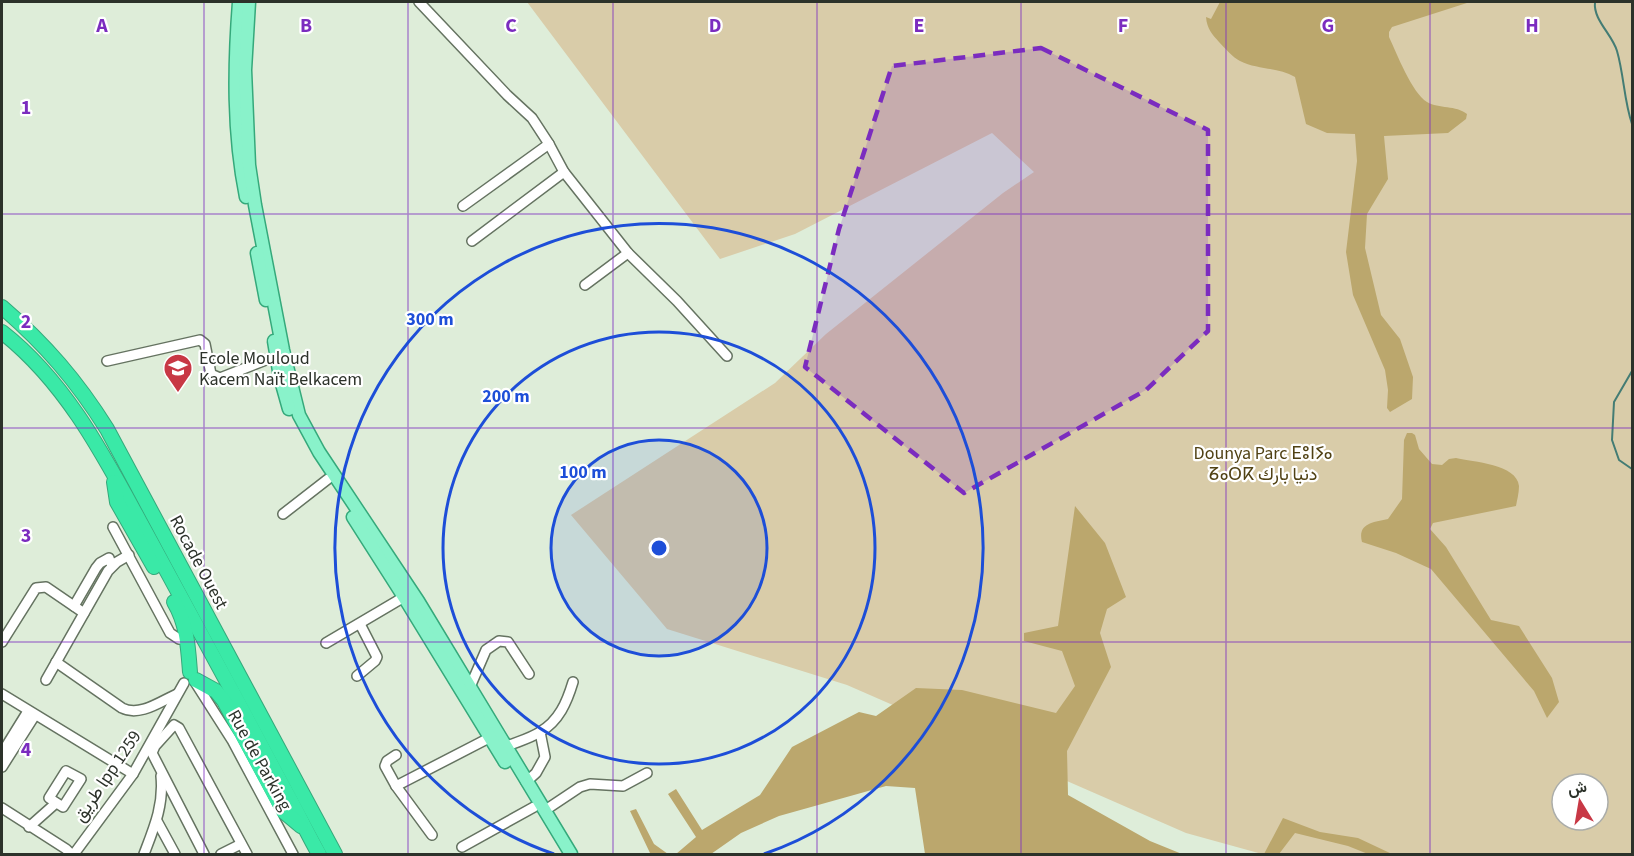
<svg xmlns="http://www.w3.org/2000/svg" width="1634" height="856" viewBox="0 0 1634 856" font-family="'Source Sans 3',Vazirmatn,'Noto Sans Tifinagh',sans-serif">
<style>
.green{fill:#d9cca9;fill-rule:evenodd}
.forest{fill:#bba76d}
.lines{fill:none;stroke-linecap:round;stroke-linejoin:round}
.stream{stroke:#437c74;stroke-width:2}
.minor-casing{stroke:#657361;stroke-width:12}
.major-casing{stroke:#35a97b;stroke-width:15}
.highway-casing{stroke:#35a97b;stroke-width:16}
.minor{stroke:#fff;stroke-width:9}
.major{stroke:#89f2ca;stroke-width:12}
.highway{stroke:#3ae9a7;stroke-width:14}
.marked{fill:#7b2cbf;fill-opacity:0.2;stroke:#7b2cbf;stroke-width:4.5;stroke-dasharray:12 8;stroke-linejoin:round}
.grid{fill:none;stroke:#7b2cbf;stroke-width:1.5;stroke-opacity:0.55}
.ring{fill:none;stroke:#1d4ed8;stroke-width:3}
.labels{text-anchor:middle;stroke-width:4.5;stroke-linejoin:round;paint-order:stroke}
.poi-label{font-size:18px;fill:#2c322a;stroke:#fff;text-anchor:start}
.park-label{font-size:18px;fill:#504113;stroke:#fff}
.street-label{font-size:18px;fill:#2c322a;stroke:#fff}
.grid-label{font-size:20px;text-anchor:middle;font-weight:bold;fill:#7b2cbf;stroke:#fff;stroke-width:4.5;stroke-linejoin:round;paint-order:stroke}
.centre{fill:#1d4ed8;stroke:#fff;stroke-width:3}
.ring-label{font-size:18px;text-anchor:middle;font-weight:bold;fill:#1d4ed8;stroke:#fff;stroke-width:4.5;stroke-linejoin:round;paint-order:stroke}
</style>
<rect width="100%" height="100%" fill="#deedd9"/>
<path class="green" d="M527 2H1632V854H1262L1186 833 847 685 667 629 571 515 775 383 826 334 1003 193 1034 172 992 133 795 234 720 259ZM1562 784H1598V820H1562Z"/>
<g class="forest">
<path d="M1220 2H1470L1392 27 1389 32V37C1397 54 1412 93 1427 102 1439 109 1456 105 1467 114L1466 119 1448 133 1384 136 1388 179 1367 214 1365 248 1381 315 1400 339 1413 377 1412 399 1390 412 1387 408 1388 390 1385 370 1353 295 1346 252 1357 161 1355 134 1327 133 1306 124 1295 77C1278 67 1258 70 1240 61 1232 57 1225 48 1219 42 1212 34 1207 29 1206 17L1211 19Z"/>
<path d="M1407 433H1412L1415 435 1419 449 1432 464 1442 465 1449 459 1456 458C1473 462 1517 464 1519 486 1519 493 1517 500 1516 506L1433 523 1430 529 1446 547 1491 620 1519 626 1552 678 1559 702 1547 718 1534 691 1431 569 1396 553 1362 542C1357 523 1374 522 1388 519L1402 499 1404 440Z"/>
<path d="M1075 506 1105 543 1126 597 1107 609 1100 633 1111 667 1067 751 1068 795 1150 841 1182 854H925L915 788 886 786 779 816 741 833 711 854H676L696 837 668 794 676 789 702 830 760 795 792 747 859 712 876 716 916 688 962 690 1056 713 1075 686 1062 651 1024 641V633L1058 626Z"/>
<path d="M636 809 654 844 668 854 650 853 630 811Z"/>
<path d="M1283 818 1320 832 1358 838 1392 854H1368L1348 846 1295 833 1279 854H1264Z"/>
</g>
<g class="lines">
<g class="stream">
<path d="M1595 2C1593 20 1612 34 1617 51 1624 75 1624 101 1632 124"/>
<path d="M1632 371 1614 402 1612 440 1619 460 1632 469"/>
</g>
<g class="minor-casing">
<g id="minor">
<path d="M419 2 507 95 532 118 549 144 564 172 628 253 677 301 727 356"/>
<path d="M463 206 549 144"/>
<path d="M472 241 564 172"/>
<path d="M585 285 628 253"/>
<path d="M107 361 200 340 205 344 211 374 220 378 276 356"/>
<path d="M283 514 328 479"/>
<path d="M113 527 170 633 179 639 188 638"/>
<path d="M74 606 96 568 100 563 109 558 112 566"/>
<path d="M2 642 36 588 46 587 84 613"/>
<path d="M326 643 404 597"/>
<path d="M56 662 122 708C140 717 161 701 177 694"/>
<path d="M357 676 375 661 377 657 360 624"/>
<path d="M46 680 108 571 117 562 129 555"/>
<path d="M195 682 232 740 293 854"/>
<path d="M470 687 486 650 499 641 508 642 529 674"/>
<path d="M2 694 133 774"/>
<path d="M505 747C516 742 529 739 540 732 559 721 567 702 573 682"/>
<path d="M2 753 28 711"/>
<path d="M396 755 387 761 385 766 396 786 432 835"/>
<path d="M2 767 35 715"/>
<path d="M66 771 81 779 63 807 49 798Z"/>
<path d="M526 782 536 773 545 757 540 732"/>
<path d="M396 786 489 738"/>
<path d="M2 808 66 849 71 854"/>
<path d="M544 811 580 787 590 784 623 786 647 773"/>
<path d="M157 821 175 854"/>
<path d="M29 827 56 803"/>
<path d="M462 847 534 807"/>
<path d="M74 854 133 774 184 683"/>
<path d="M144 854C154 828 164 805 161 776"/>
<path d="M204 854 152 753 155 746 174 725 179 728 247 854"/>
<path d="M221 854 241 844"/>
</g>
</g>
<g class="major-casing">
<g id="major">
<path d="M239 2C234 67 233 133 246 197"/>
<path d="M249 2 245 70 249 165 255 205 283 350 299 415 319 452 418 601 571 854"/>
<path d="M257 253 266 300"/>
<path d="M274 341 280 377 289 409"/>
<path d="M353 517 404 597 505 762"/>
</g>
</g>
<g class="highway-casing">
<g id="highway">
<path d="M2 307C45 344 77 381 107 429L335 854"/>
<path d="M2 332C71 386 109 466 151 542 196 624 241 707 285 790 297 811 307 833 319 854"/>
<path d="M114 482 117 502 154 567"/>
<path d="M174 602C187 624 188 646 190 672"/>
<path d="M196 680 216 691 224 701 283 811 301 826"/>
</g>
</g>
<use href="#minor" class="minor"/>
<use href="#major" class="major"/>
<use href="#highway" class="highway"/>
</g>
<path class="marked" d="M1041 48 1208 130V331L1146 390 964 493 805 367 839 229 892 66Z"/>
<path class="grid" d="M204 2V854M408 2V854M613 2V854M817 2V854M1021 2V854M1226 2V854M1430 2V854M2 214H1632M2 428H1632M2 642H1632"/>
<circle cx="659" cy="548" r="108" fill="#1d4ed8" fill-opacity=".12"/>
<g class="ring">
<circle cx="659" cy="548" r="108"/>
<circle cx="659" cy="548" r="216"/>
<path d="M554 854A324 324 0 1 1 764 854"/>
</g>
<defs>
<g id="school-pin" transform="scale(1.5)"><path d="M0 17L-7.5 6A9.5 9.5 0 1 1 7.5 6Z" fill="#c83845" stroke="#fff"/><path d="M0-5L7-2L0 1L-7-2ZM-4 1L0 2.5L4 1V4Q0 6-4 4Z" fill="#fff"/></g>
</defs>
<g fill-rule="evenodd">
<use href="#school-pin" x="178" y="368"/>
</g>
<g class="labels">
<g class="poi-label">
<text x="199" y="364">Ecole Mouloud<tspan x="199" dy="21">Kacem Naït Belkacem</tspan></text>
</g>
<g class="park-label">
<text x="1263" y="459">Dounya Parc ⴹⵓⵏⵢⴰ<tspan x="1263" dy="21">ⵒⴰⵔⴽ دنيا بارك</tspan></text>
</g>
<g class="street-label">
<text transform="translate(199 562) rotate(62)" y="6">Rocade Ouest</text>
<text transform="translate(260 760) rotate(61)" y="6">Rue de Parking</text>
<text transform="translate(107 776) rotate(-56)" y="6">طريق lpp 1259</text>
</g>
</g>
<g class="grid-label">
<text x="102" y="32">A</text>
<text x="306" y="32">B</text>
<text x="511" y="32">C</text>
<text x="715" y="32">D</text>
<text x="919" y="32">E</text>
<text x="1123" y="32">F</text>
<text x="1328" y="32">G</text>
<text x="1532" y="32">H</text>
<text x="26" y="114">1</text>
<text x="26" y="328">2</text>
<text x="26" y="542">3</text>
<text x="26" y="756">4</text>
</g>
<circle cx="659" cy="548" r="9" class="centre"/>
<g class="ring-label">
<text x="430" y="325">300 m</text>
<text x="506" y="402">200 m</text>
<text x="583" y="478">100 m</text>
</g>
<rect width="1634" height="856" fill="none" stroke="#2c322a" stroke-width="6"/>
<g transform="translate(1580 802) rotate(349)"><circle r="28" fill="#ffffff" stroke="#abadaa" stroke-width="1.5"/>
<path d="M0-4.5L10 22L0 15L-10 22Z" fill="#c83845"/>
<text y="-9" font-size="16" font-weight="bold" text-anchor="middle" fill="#2c322a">ش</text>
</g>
</svg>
